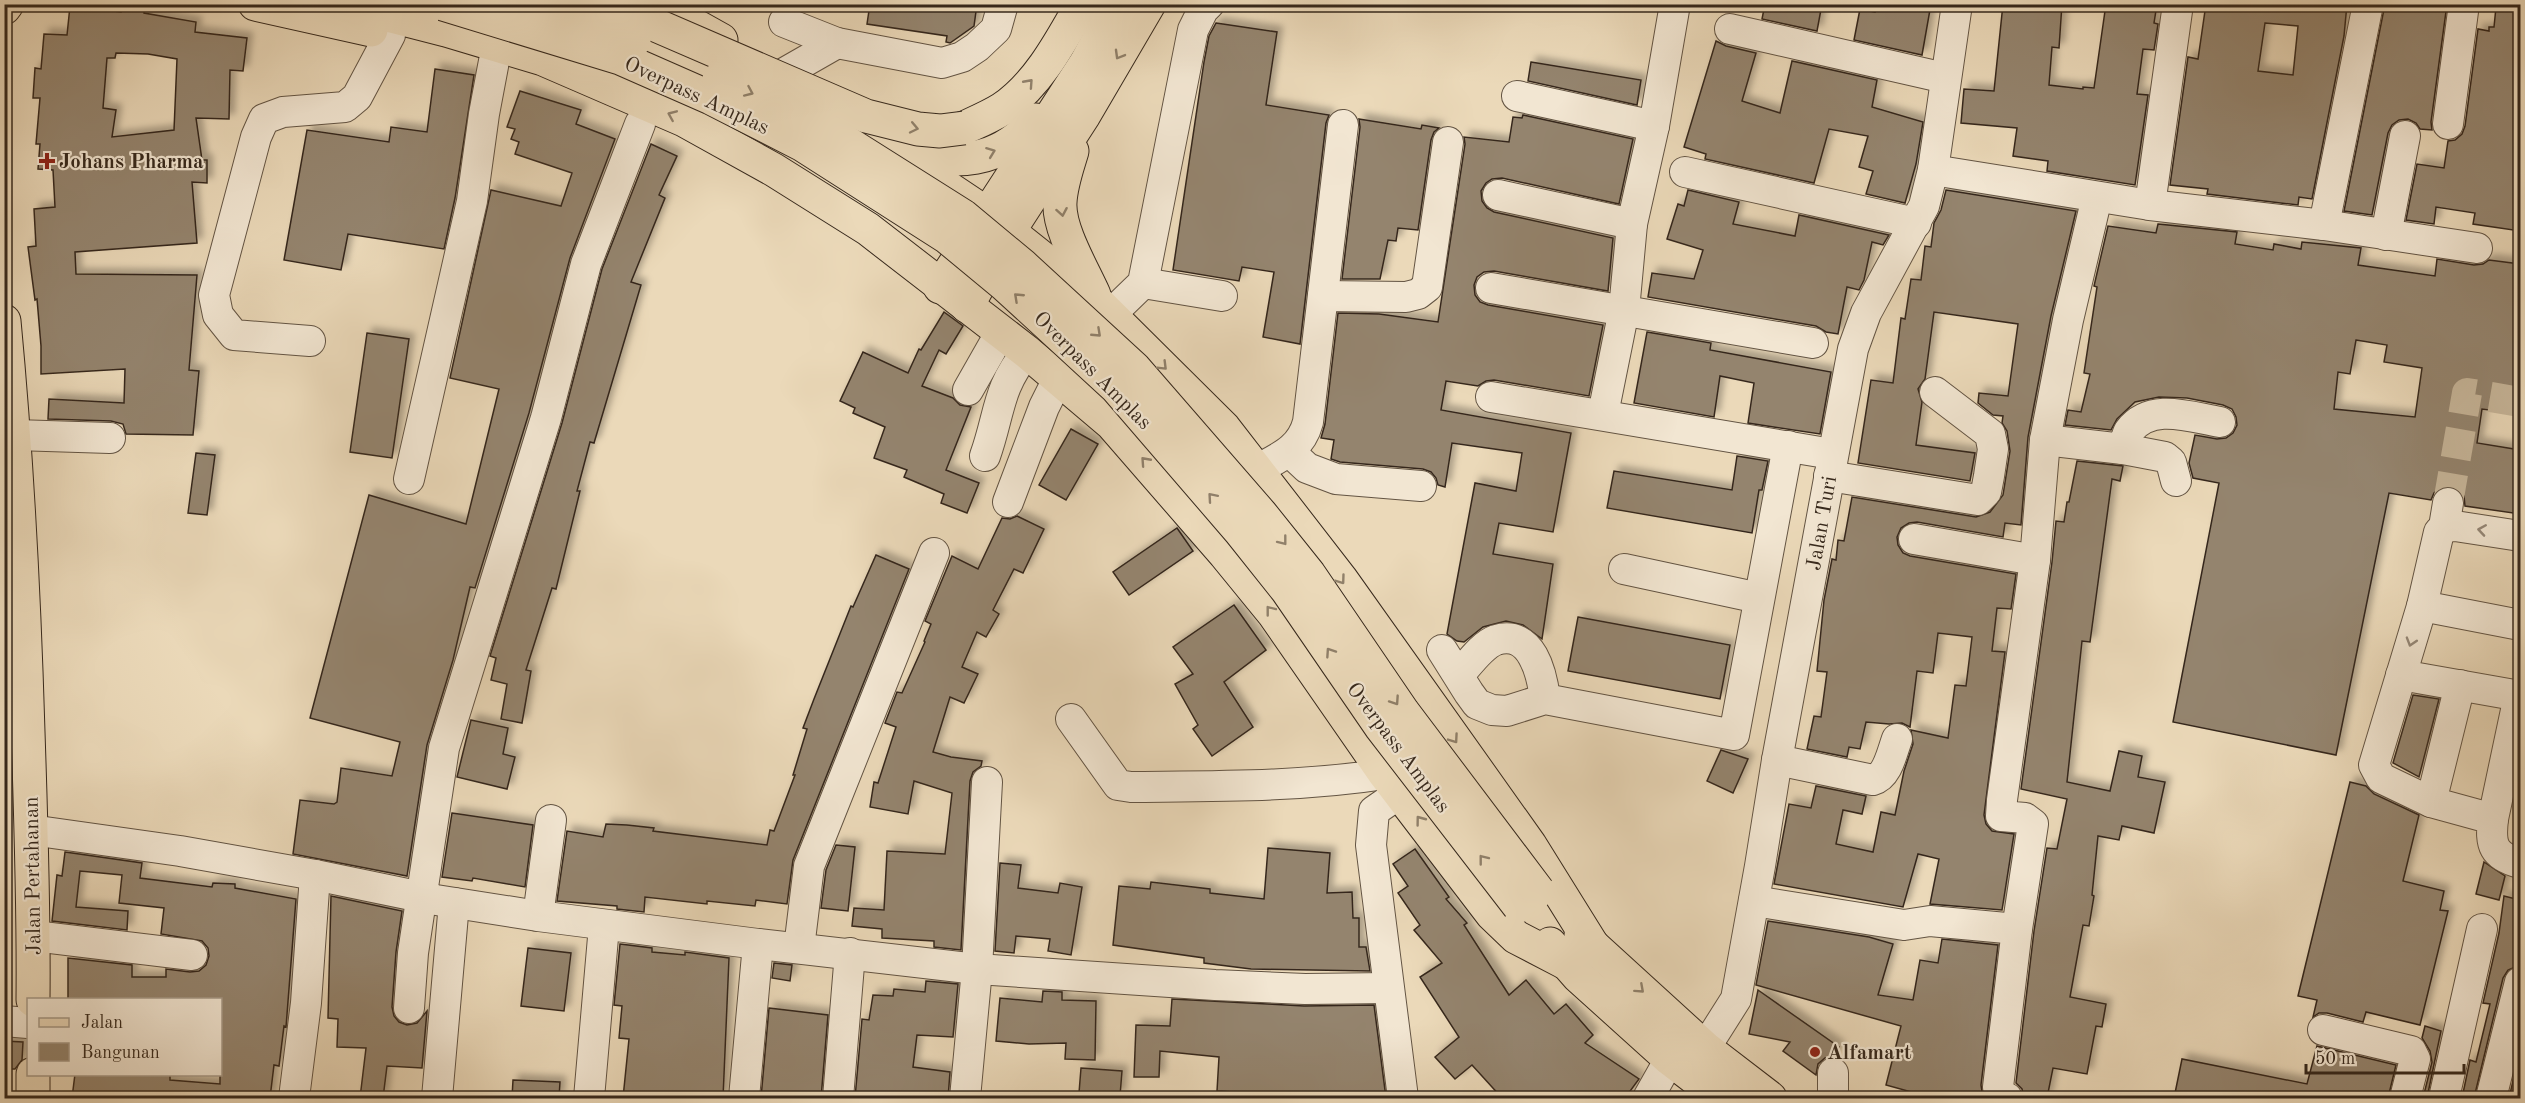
<svg xmlns="http://www.w3.org/2000/svg" width="2525" height="1103" viewBox="0 0 2525 1103" font-family="'Old Standard TT',serif">
<style>
.building{fill:#94846e;stroke:#36281c;stroke-width:1.5;fill-rule:evenodd;filter:url(#shadow)}
.lines{fill:none;stroke-linecap:round;stroke-linejoin:round}
.minor-tunnel{stroke:#c7b69a;stroke-width:30;stroke-dasharray:30 15;stroke-linecap:butt}
.minor-casing{stroke:#635443;stroke-width:32}
.major-casing{stroke:#36281c;stroke-width:35}
.highway-casing{stroke:#36281c;stroke-width:35}
.minor{stroke:#f2e6d2;stroke-width:30}
.major{stroke:#ebd9b9;stroke-width:33}
.highway{stroke:#ebd9b9;stroke-width:33}
.highway-bridge-casing{stroke:#36281c;stroke-width:35;stroke-linecap:butt}
.highway-bridge{stroke:#ebd9b9;stroke-width:33}
.oneway{stroke:#90806a}
.oneway2{stroke:#948777}
.poi-dot{fill:#8f2418;stroke:#f2e6d2;stroke-width:2}
.labels{text-anchor:middle;stroke-width:4.5;stroke-linejoin:round;paint-order:stroke}
.street-label{font-size:21px;fill:#36281c;stroke:#f2e6d2}
.poi-label{font-size:21px;font-weight:bold;fill:#36281c;stroke:#f2e6d2;text-anchor:start}
</style>
<defs>
<filter id="shadow"><feDropShadow dx="5.5" dy="-5.5" stdDeviation="3" flood-color="#0004"/></filter>
</defs>
<rect width="100%" height="100%" fill="#ebd9b9"/>
<filter id="stains"><feTurbulence type="fractalNoise" baseFrequency=".00333" numOctaves="4"/><feColorMatrix values="0 0 0 0 .2 0 0 0 0 .09 0 0 0 0 .02 0 0 0 .5 -.17"/></filter>
<radialGradient id="worn" r=".72"><stop offset=".6" stop-color="#630" stop-opacity="0"/><stop offset="1" stop-color="#630" stop-opacity=".3"/></radialGradient>
<g class="building">
<path d="M870 4H977L974 26 950 43 946 42 947 36 867 24Z"/>
<path d="M1765 4H1822L1817 31 1762 19Z"/>
<path d="M1876 4H1931L1922 55 1854 40 1860 9 1875 12Z"/>
<path d="M2003 4H2062L2059 48 2052 47 2049 85 2083 89V87L2094 88 2106 4H2157L2154 23 2158 24 2154 50 2143 49 2137 94 2148 95 2135 185 2047 171 2048 161 2013 156 2017 128 1961 123 1964 89 1994 91Z"/>
<path d="M2206 4H2347L2344 36 2312 199 2299 197 2298 205 2207 194 2208 189 2170 185 2188 57 2198 59ZM2265 23 2298 26 2293 75 2258 71Z"/>
<path d="M2385 4H2447L2431 122 2432 130 2420 129 2416 123 2408 119 2399 120 2392 125 2388 133 2372 215 2344 211Z"/>
<path d="M70 6 121 12V10L144 11V13L196 22 195 32 247 38 243 71 230 70 229 119 196 118 202 160H207V183L192 182 197 243 75 252 76 274 197 275 189 370 199 371 193 435 126 434 123 424 111 421 48 419 49 399 124 403 125 369 41 374V346L37 299 35 300 28 247 36 246 34 209 55 207 53 170 38 169 40 144H36L40 98H33L35 68 41 69 44 34 67 35ZM116 53 148 54 177 59 174 130 112 137 116 110 103 108 107 58H115Z"/>
<path d="M2496 7 2520 10V231L2473 224 2475 213 2436 207 2434 224 2406 220 2417 164 2444 168 2448 141 2455 140 2462 134 2465 126 2478 29 2489 31V27H2494Z"/>
<path d="M1216 23 1277 32 1266 105 1329 115 1326 123 1300 344 1263 337 1274 272 1242 267 1239 281 1173 270 1204 62 1209 36Z"/>
<path d="M1716 41 1726 46 1756 53 1742 101 1780 113 1792 61 1877 80 1872 107 1923 122 1916 164 1905 203 1866 194 1873 171 1859 167 1868 136 1829 129 1814 183 1705 159 1706 154 1684 147Z"/>
<path d="M1531 62 1641 80 1637 105 1528 81Z"/>
<path d="M435 69 474 75 455 198 444 249 348 234 341 270 284 260 307 130 389 142 391 127 427 132Z"/>
<path d="M520 91 581 110 576 124 615 139 570 258 529 413 475 588 470 587 453 660 427 745 407 876 293 854 300 800 334 804 337 802 341 768 392 776 400 742 310 718 369 495 466 524 499 389 450 378 491 190 561 206 572 173 515 154 519 142 511 139 515 129 507 127Z"/>
<path d="M1523 115 1633 139 1619 204 1502 178 1492 179 1486 183 1481 191 1482 201 1487 208 1494 212 1613 238 1608 291 1494 271 1484 272 1477 277 1474 285 1475 295 1480 302 1488 305 1603 325 1589 396 1494 380 1486 381 1478 386 1446 381 1441 410 1571 433 1553 532 1499 523 1493 554 1553 564 1542 639 1523 625 1506 621 1483 627 1464 642 1457 641 1447 634 1475 483 1516 491 1522 453 1452 443 1445 487 1438 485 1436 478 1431 472 1423 469 1340 462 1331 459 1334 440 1321 438 1325 424 1338 313 1379 314 1438 322 1465 144 1464 137 1509 142 1513 117 1522 118Z"/>
<path d="M1359 119 1421 129 1422 125 1439 128 1434 132 1431 140 1418 230 1398 228 1396 241 1388 240 1380 279H1342L1360 127Z"/>
<path d="M651 144 677 156 659 195 665 198 631 282 641 285 594 443 590 442 577 491H580L556 589 552 588 526 670 531 671 522 723 501 719 507 684 491 680 496 658 490 656 562 423 602 269Z"/>
<path d="M1688 190 1739 202 1733 224 1795 236 1799 215 1889 235 1883 245 1872 242 1864 280 1859 290 1847 287 1838 334 1826 332 1816 326 1648 297 1652 273 1694 279 1703 250 1667 239 1678 204 1684 206Z"/>
<path d="M1946 190 2076 211 2051 316 2028 437 2021 525 2005 523 2003 537 1917 522 1909 523 1901 528 1897 537 1898 545 1903 553 1910 556 2016 574 2011 609 1997 608 1992 651 2005 652 1984 815 1986 824 1992 831 2014 834 2002 910 1930 904 1939 859 1918 854 1903 907 1774 884 1789 804 1811 808 1816 786 1866 796 1862 814 1843 810 1836 844 1873 852 1881 812 1895 815 1904 771 1913 744 1911 730 1948 738 1955 685 1966 686 1972 637 1938 633 1933 673 1917 671 1910 727 1902 723 1889 724 1866 722 1860 749 1849 747 1847 757 1807 749 1814 716 1821 717 1827 672 1817 671 1824 600 1832 559 1836 560 1838 540 1844 541 1852 497 1976 517 1990 512 2003 495 2010 451 2007 431 2002 423 2003 416 1993 415 1978 403 1979 393 2008 396 2018 324 1934 312 1925 379 1918 389 1922 402 1916 445 1975 453 1970 481 1858 463 1871 380 1893 383 1901 318 1905 319 1911 279 1921 280 1925 246 1931 247 1934 223 1941 210Z"/>
<path d="M2158 224 2237 232 2235 244 2273 250 2274 244 2301 249 2302 242 2361 248 2358 265 2435 276 2437 259 2474 265 2483 264 2489 260 2520 264V414L2482 409 2477 443 2520 450V514L2465 506 2464 496 2459 490 2451 486 2441 487 2434 493 2431 500 2389 493 2336 755 2173 722 2219 483 2193 478 2189 463 2195 435 2217 439 2226 438 2233 433 2237 425 2236 417 2232 409 2223 405 2187 398 2159 397 2135 402 2117 419 2111 430 2065 425 2068 410 2081 412 2090 374 2084 373 2097 287 2094 286 2108 226 2156 233ZM2356 340 2387 345 2384 362 2422 368 2415 417 2334 409 2338 372 2350 374Z"/>
<path d="M944 312 963 326 946 354 939 350 922 386 953 398 960 405 971 407 946 470 979 483 967 513 941 503 944 494 904 477 907 470 874 458 885 427 853 413 855 408 840 401 863 352 908 373 919 349 921 350Z"/>
<path d="M1647 332 1711 343 1710 350 1831 372 1820 434 1748 423 1754 383 1720 376 1714 417 1634 403Z"/>
<path d="M367 333 409 339 392 458 350 452Z"/>
<path d="M1071 429 1098 444 1066 500 1039 485Z"/>
<path d="M196 453 215 455 207 515 188 513Z"/>
<path d="M1737 456 1768 461 1762 490H1759L1752 533 1607 508 1614 471 1732 490Z"/>
<path d="M2077 461 2123 466 2120 481 2112 479 2090 642 2082 641 2067 782 2110 791 2119 751 2142 756 2138 777 2165 782 2154 833 2122 826 2119 840 2098 836 2092 895 2094 896 2089 926 2083 925 2070 997 2106 1004 2102 1027 2096 1026 2087 1074 2053 1068 2047 1098H2024L2022 1089 2016 1083 2034 931 2047 848 2057 849 2067 799 2021 789 2052 562 2056 521 2064 522 2067 502H2069Z"/>
<path d="M1017 516 1044 529 1023 573 1014 569 993 610 999 614 986 637 977 632 962 667 978 674 964 703 950 697 933 752 951 757 982 761 981 766 973 772 970 781 961 950 934 947V941L882 938V929L852 926 854 908 884 910 887 851 945 854 952 793 914 781 908 814 870 807 874 782 878 783 896 727 885 723 897 692 902 693 925 642 924 641 931 624 925 621 952 556 978 569 1002 518 1010 519Z"/>
<path d="M1177 528 1193 551 1129 595 1113 572Z"/>
<path d="M876 555 909 569 793 860 787 904 756 900 755 906 707 901V904L645 897 644 912 617 909V906L557 901 567 831 603 837 606 824 627 825 654 828 653 831 767 845 770 830 774 831 795 775H793L807 729 803 728 814 699 851 606 853 607Z"/>
<path d="M1234 605 1266 650 1224 682 1253 727 1212 756 1193 729 1198 725 1175 684 1193 674 1173 647Z"/>
<path d="M1578 617 1730 645 1720 699 1568 671Z"/>
<path d="M2413 695 2439 699 2419 777 2393 763Z"/>
<path d="M471 720 508 728 503 754 515 757 507 789 457 777Z"/>
<path d="M1721 750 1748 759 1733 793 1707 781Z"/>
<path d="M2350 782 2366 786 2374 794 2419 815 2403 881 2444 891 2440 910 2448 911 2420 1025 2366 1012 2363 1022 2327 1013H2319L2313 1017 2317 1000 2298 996Z"/>
<path d="M452 813 533 825 525 887 473 878 472 881 442 877Z"/>
<path d="M836 845 855 847 848 911 821 908 826 870Z"/>
<path d="M1268 848 1330 853 1327 893 1352 892 1353 918H1359V947H1366L1370 971 1251 969 1204 963V958L1113 945 1119 886 1150 889 1151 882 1210 889V893L1264 899Z"/>
<path d="M1415 849 1449 897 1446 899 1467 923 1464 925 1509 995 1526 980 1554 1014 1566 1004 1593 1035 1585 1043 1639 1079 1625 1098H1502L1472 1065 1455 1079 1435 1057 1459 1037 1420 977 1442 963 1414 930 1420 925 1398 893 1408 886 1393 864Z"/>
<path d="M65 852 142 863 140 878 212 887 213 883 235 884V888L296 899 286 1027 284 1026 279 1066 274 1065 270 1098H161L99 1092 98 1098H72L75 1074H170V1080L220 1084V999H68V958L132 965V977H166V969L190 972 199 971 206 965 209 956 208 948 202 941 161 934 164 908 119 903 122 875 80 871 76 907 128 911 127 930 52 921 57 875 62 876Z"/>
<path d="M2484 862 2505 876 2499 900 2476 894Z"/>
<path d="M1000 863 1021 865 1018 888 1058 893 1060 883 1082 887 1071 955 1048 951 1050 939 1016 936 1014 953 995 951Z"/>
<path d="M331 896 402 911 396 952 392 1007 394 1016 399 1022 407 1025 417 1023 427 1011 422 1068 387 1066 383 1098H360L366 1048 337 1047 338 1019 328 1018Z"/>
<path d="M2504 896 2520 900V965L2508 970 2503 978 2474 1098H2462L2470 1060 2476 1062 2490 1004 2483 1003 2499 933Z"/>
<path d="M1768 921 1869 937 1893 944 1878 995 1913 1000 1920 960 1938 963 1942 939 1998 945 1981 1085 1983 1098H1933L1886 1085 1901 1026 1756 985Z"/>
<path d="M620 944 652 948V952L685 955V952L729 958 723 1098H623L629 1039 619 1038 622 1006 614 1005Z"/>
<path d="M528 948 571 953 564 1011 521 1006Z"/>
<path d="M774 963 792 965 790 981 772 978Z"/>
<path d="M926 981 958 984 953 1037 917 1035 913 1067 950 1072 948 1098 906 1095 905 1098H855L862 1019 869 1020 873 995 893 996 894 989 925 992Z"/>
<path d="M1758 990 1839 1047 1833 1056 1825 1058 1818 1064 1816 1075 1783 1051 1790 1042 1749 1034Z"/>
<path d="M1043 991 1062 992V1000L1096 1001 1095 1060 1065 1059 1066 1043 1029 1044 996 1041 1000 998 1042 1002Z"/>
<path d="M1172 999 1304 1006 1374 1005 1386 1098H1305L1304 1096 1253 1098 1252 1093 1217 1091 1219 1057 1160 1051 1159 1077H1134L1136 1025 1170 1026Z"/>
<path d="M769 1008 828 1015 821 1098H761Z"/>
<path d="M2425 1026 2441 1031 2427 1098H2423L2432 1062 2430 1051 2422 1038Z"/>
<path d="M4 1041 23 1042 22 1060 15 1069H4Z"/>
<path d="M2317 1046 2396 1065 2388 1098H2174L2182 1059 2307 1084Z"/>
<path d="M2520 1051V1098H2509Z"/>
<path d="M1081 1068 1122 1071 1120 1096 1079 1093Z"/>
<path d="M513 1080 560 1082 559 1098H512Z"/>
</g>
<g class="lines">
<path class="minor-tunnel" d="M2448 503 2467 393 2520 402"/>
<g class="minor-casing">
<g id="minor">
<path d="M784 22 837 43 942 63 962 57 977 47 996 29 1003 4"/>
<path d="M1730 29 1945 78"/>
<path d="M781 75 837 43"/>
<path d="M1517 96 1654 126"/>
<path d="M2448 124 2464 4"/>
<path d="M1933 170 2150 205 2324 225 2477 248"/>
<path d="M1685 172 1916 223"/>
<path d="M1498 195 1632 224"/>
<path d="M2150 205 2178 4"/>
<path d="M2324 225 2368 4"/>
<path d="M2386 235 2405 136"/>
<path d="M1143 283 1222 296"/>
<path d="M1491 288 1813 343"/>
<path d="M1323 296 1406 297 1418 294 1427 287 1448 142"/>
<path d="M1111 314 1143 283 1193 30 1203 10 1209 4"/>
<path d="M310 341 234 335 218 315 214 295 256 137 264 119 283 112 345 107 357 97 390 35"/>
<path d="M968 390 1001 332"/>
<path d="M1491 397 1832 454"/>
<path d="M1603 414 1624 310 1632 224 1654 126 1675 4"/>
<path d="M15 435 110 438"/>
<path d="M2045 440 2123 449C2125 444 2126 436 2129 431 2151 402 2190 417 2220 422"/>
<path d="M2123 449 2165 457 2171 462 2176 481"/>
<path d="M1290 452 1307 468 1336 479 1421 486"/>
<path d="M985 456C1000 414 997 388 1027 352"/>
<path d="M1258 469C1280 457 1301 449 1308 422L1343 125"/>
<path d="M1829 476 1978 500 1986 492 1989 476 1993 449 1990 434 1935 392"/>
<path d="M409 479 472 201 484 114 494 61"/>
<path d="M1008 502 1044 407 1058 379"/>
<path d="M2444 527 2455 526 2520 536"/>
<path d="M1914 539 2035 560"/>
<path d="M1624 569 1759 598"/>
<path d="M2422 606 2520 625"/>
<path d="M1442 650 1469 693 1477 704 1492 710 1507 711 1545 699 1734 735 1788 446"/>
<path d="M1459 675C1469 664 1482 645 1496 640 1532 629 1542 674 1545 699"/>
<path d="M2401 675 2520 696"/>
<path d="M2460 685 2431 802 2493 819C2490 845 2493 856 2520 863"/>
<path d="M1071 719 1118 785 1131 787C1216 786 1301 787 1385 774"/>
<path d="M1777 760 1873 780C1888 776 1892 752 1897 739"/>
<path d="M1400 793 1374 811 1371 845 1403 1098"/>
<path d="M2431 802 2381 778 2374 765 2422 606 2439 532 2444 527 2448 503"/>
<path d="M2493 819 2519 696"/>
<path d="M31 830 180 851 315 875 436 900 538 916 758 944 977 969 1215 985 1305 989 1388 988"/>
<path d="M1754 901 1904 925 1930 921 2017 929"/>
<path d="M538 916 551 820"/>
<path d="M34 936 192 955"/>
<path d="M799 948 809 866 934 553"/>
<path d="M409 1008 413 953 444 748 546 418 586 264 640 124"/>
<path d="M4 1021 28 1023"/>
<path d="M2323 1030 2411 1051 2415 1059 2405 1098"/>
<path d="M1705 1048 1736 999 1760 866 1777 760 1853 349 1866 313 1924 206 1933 170 1957 4"/>
<path d="M294 1098 306 1003 315 875"/>
<path d="M437 1098 454 903"/>
<path d="M589 1098 604 926"/>
<path d="M744 1098 758 944"/>
<path d="M838 1098 850 953"/>
<path d="M965 1098 977 969 987 782"/>
<path d="M1648 1098 1670 1059"/>
<path d="M1833 1098V1073"/>
<path d="M2007 1098 1999 1094 1998 1087 2017 929 2033 824 2025 818 2001 816 2002 800 2035 560 2045 440 2068 320 2097 197"/>
<path d="M2444 1098 2482 929"/>
<path d="M2491 1098 2520 982"/>
</g>
</g>
<g class="major-casing">
<g id="major">
<path d="M4 8 7 4"/>
<path d="M4 321C17 458 24 594 28 732 31 821 34 910 33 1000"/>
<path d="M33 1074V1098"/>
</g>
</g>
<g class="highway-casing">
<g id="highway">
<path d="M255 4 371 30"/>
<path d="M345 4 446 30 543 59 684 120 774 170 868 229 1027 352 1112 424 1225 554 1274 614 1385 774 1492 914 1516 937 1564 962"/>
<path d="M650 4 671 12 721 40"/>
<path d="M827 107 987 214 1095 300 1224 428 1341 579 1530 845 1596 951"/>
<path d="M964 128C977 122 991 116 1002 109 1038 85 1061 41 1082 4"/>
<path d="M1072 151C1067 168 1061 184 1060 202 1058 229 1083 270 1094 295"/>
<path d="M903 152C958 164 997 165 1036 120"/>
<path d="M940 287 1086 63 1118 4"/>
<path d="M967 306 1009 231 1084 115 1149 4"/>
<path d="M1581 935 1705 1048 1770 1098"/>
<path d="M1550 944 1578 976 1670 1059 1721 1098"/>
</g>
</g>
<use href="#minor" class="minor"/>
<use href="#major" class="major"/>
<use href="#highway" class="highway"/>
<g class="highway-bridge-casing">
<g id="highway-bridge">
<path d="M443 4 620 58 711 98 803 145 947 237 1005 285 1116 387 1240 531 1287 590 1381 727 1519 906"/>
<path d="M540 4 634 41"/>
<path d="M607 4 866 116 918 129 940 131 964 128"/>
<path d="M719 79 811 120 963 216 1022 265 1135 369 1261 514 1309 574 1403 712 1538 891"/>
</g>
</g>
<use href="#highway-bridge" class="highway-bridge"/>
</g>
<defs><path id="oneway-chevron" d="M-2-3.5L2.5 0L-2 3.5" fill="none" stroke-width="1.6" stroke-linecap="round" stroke-linejoin="round" transform="scale(1.5)"/></defs>
<g class="oneway">
<use href="#oneway-chevron" transform="translate(1119 55) rotate(120)"/>
<use href="#oneway-chevron" transform="translate(1029 83) rotate(-48)"/>
<use href="#oneway-chevron" transform="translate(749 92) rotate(24)"/>
<use href="#oneway-chevron" transform="translate(672 115) rotate(-157)"/>
<use href="#oneway-chevron" transform="translate(914 128) rotate(12)"/>
<use href="#oneway-chevron" transform="translate(991 152) rotate(-21)"/>
<use href="#oneway-chevron" transform="translate(1062 212) rotate(80)"/>
<use href="#oneway-chevron" transform="translate(1018 297) rotate(-137)"/>
<use href="#oneway-chevron" transform="translate(1097 333) rotate(43)"/>
<use href="#oneway-chevron" transform="translate(1163 366) rotate(45)"/>
<use href="#oneway-chevron" transform="translate(1145 461) rotate(-132)"/>
<use href="#oneway-chevron" transform="translate(1212 497) rotate(-131)"/>
<use href="#oneway-chevron" transform="translate(1283 541) rotate(52)"/>
<use href="#oneway-chevron" transform="translate(1341 580) rotate(54)"/>
<use href="#oneway-chevron" transform="translate(1270 610) rotate(-128)"/>
<use href="#oneway-chevron" transform="translate(1330 652) rotate(-124)"/>
<use href="#oneway-chevron" transform="translate(1395 701) rotate(56)"/>
<use href="#oneway-chevron" transform="translate(1454 739) rotate(55)"/>
<use href="#oneway-chevron" transform="translate(1420 820) rotate(-127)"/>
<use href="#oneway-chevron" transform="translate(1483 859) rotate(-128)"/>
<use href="#oneway-chevron" transform="translate(1640 989) rotate(42)"/>
</g>
<g class="oneway2">
<use href="#oneway-chevron" transform="translate(2482 530) rotate(-171)"/>
<use href="#oneway-chevron" transform="translate(2411 642) rotate(107)"/>
</g>
<g class="poi-dot">
<path d="M44 152h6v6h6v6h-6v6h-6v-6h-6v-6h6z"/>
<circle cx="1815" cy="1052" r="6"/>
</g>
<g class="labels">
<g class="street-label">
<text transform="translate(697 95) rotate(25)" y="7">Overpass Amplas</text>
<text transform="translate(1093 370) rotate(45)" y="7">Overpass Amplas</text>
<text transform="translate(1821 523) rotate(-80)" y="7">Jalan Turi</text>
<text transform="translate(1399 747) rotate(53)" y="7">Overpass Amplas</text>
<text transform="translate(32 876) rotate(-91)" y="7">Jalan Pertahanan</text>
</g>
<g class="poi-label">
<text x="59" y="168">Johans Pharma</text>
<text x="1827" y="1059">Alfamart</text>
</g>
</g>
<rect width="2525" height="1103" fill="none" stroke="#ebd9b9" stroke-width="24"/>
<rect x="6" y="6" width="2513" height="1091" fill="none" stroke="#36281c" stroke-width="3"/>
<rect x="12" y="12" width="2501" height="1079" fill="none" stroke="#36281c" stroke-width="1.5"/>
<rect x="27" y="998" width="195" height="78" fill="#f2e6d2" stroke="#a79a89" stroke-width="1.5"/>
<rect x="39" y="1018" width="30" height="9" fill="#ebd9b9" stroke="#a79a89" stroke-width="1.5"/>
<text x="81" y="1028" font-size="18" fill="#36281c">Jalan</text>
<rect x="39" y="1043" width="30" height="18" fill="#94846e" stroke="#a79a89" stroke-width="1.5"/>
<text x="81" y="1058" font-size="18" fill="#36281c">Bangunan</text>
<path d="M2306 1064v9h158v-9" fill="none" stroke="#36281c" stroke-width="3"/>
<text x="2315" y="1064" font-size="18" fill="#36281c" stroke="#f2e6d2" stroke-width="4.5" paint-order="stroke">50 m</text>
<rect width="100%" height="100%" filter="url(#stains)"/>
<rect width="100%" height="100%" fill="url(#worn)"/>
</svg>
